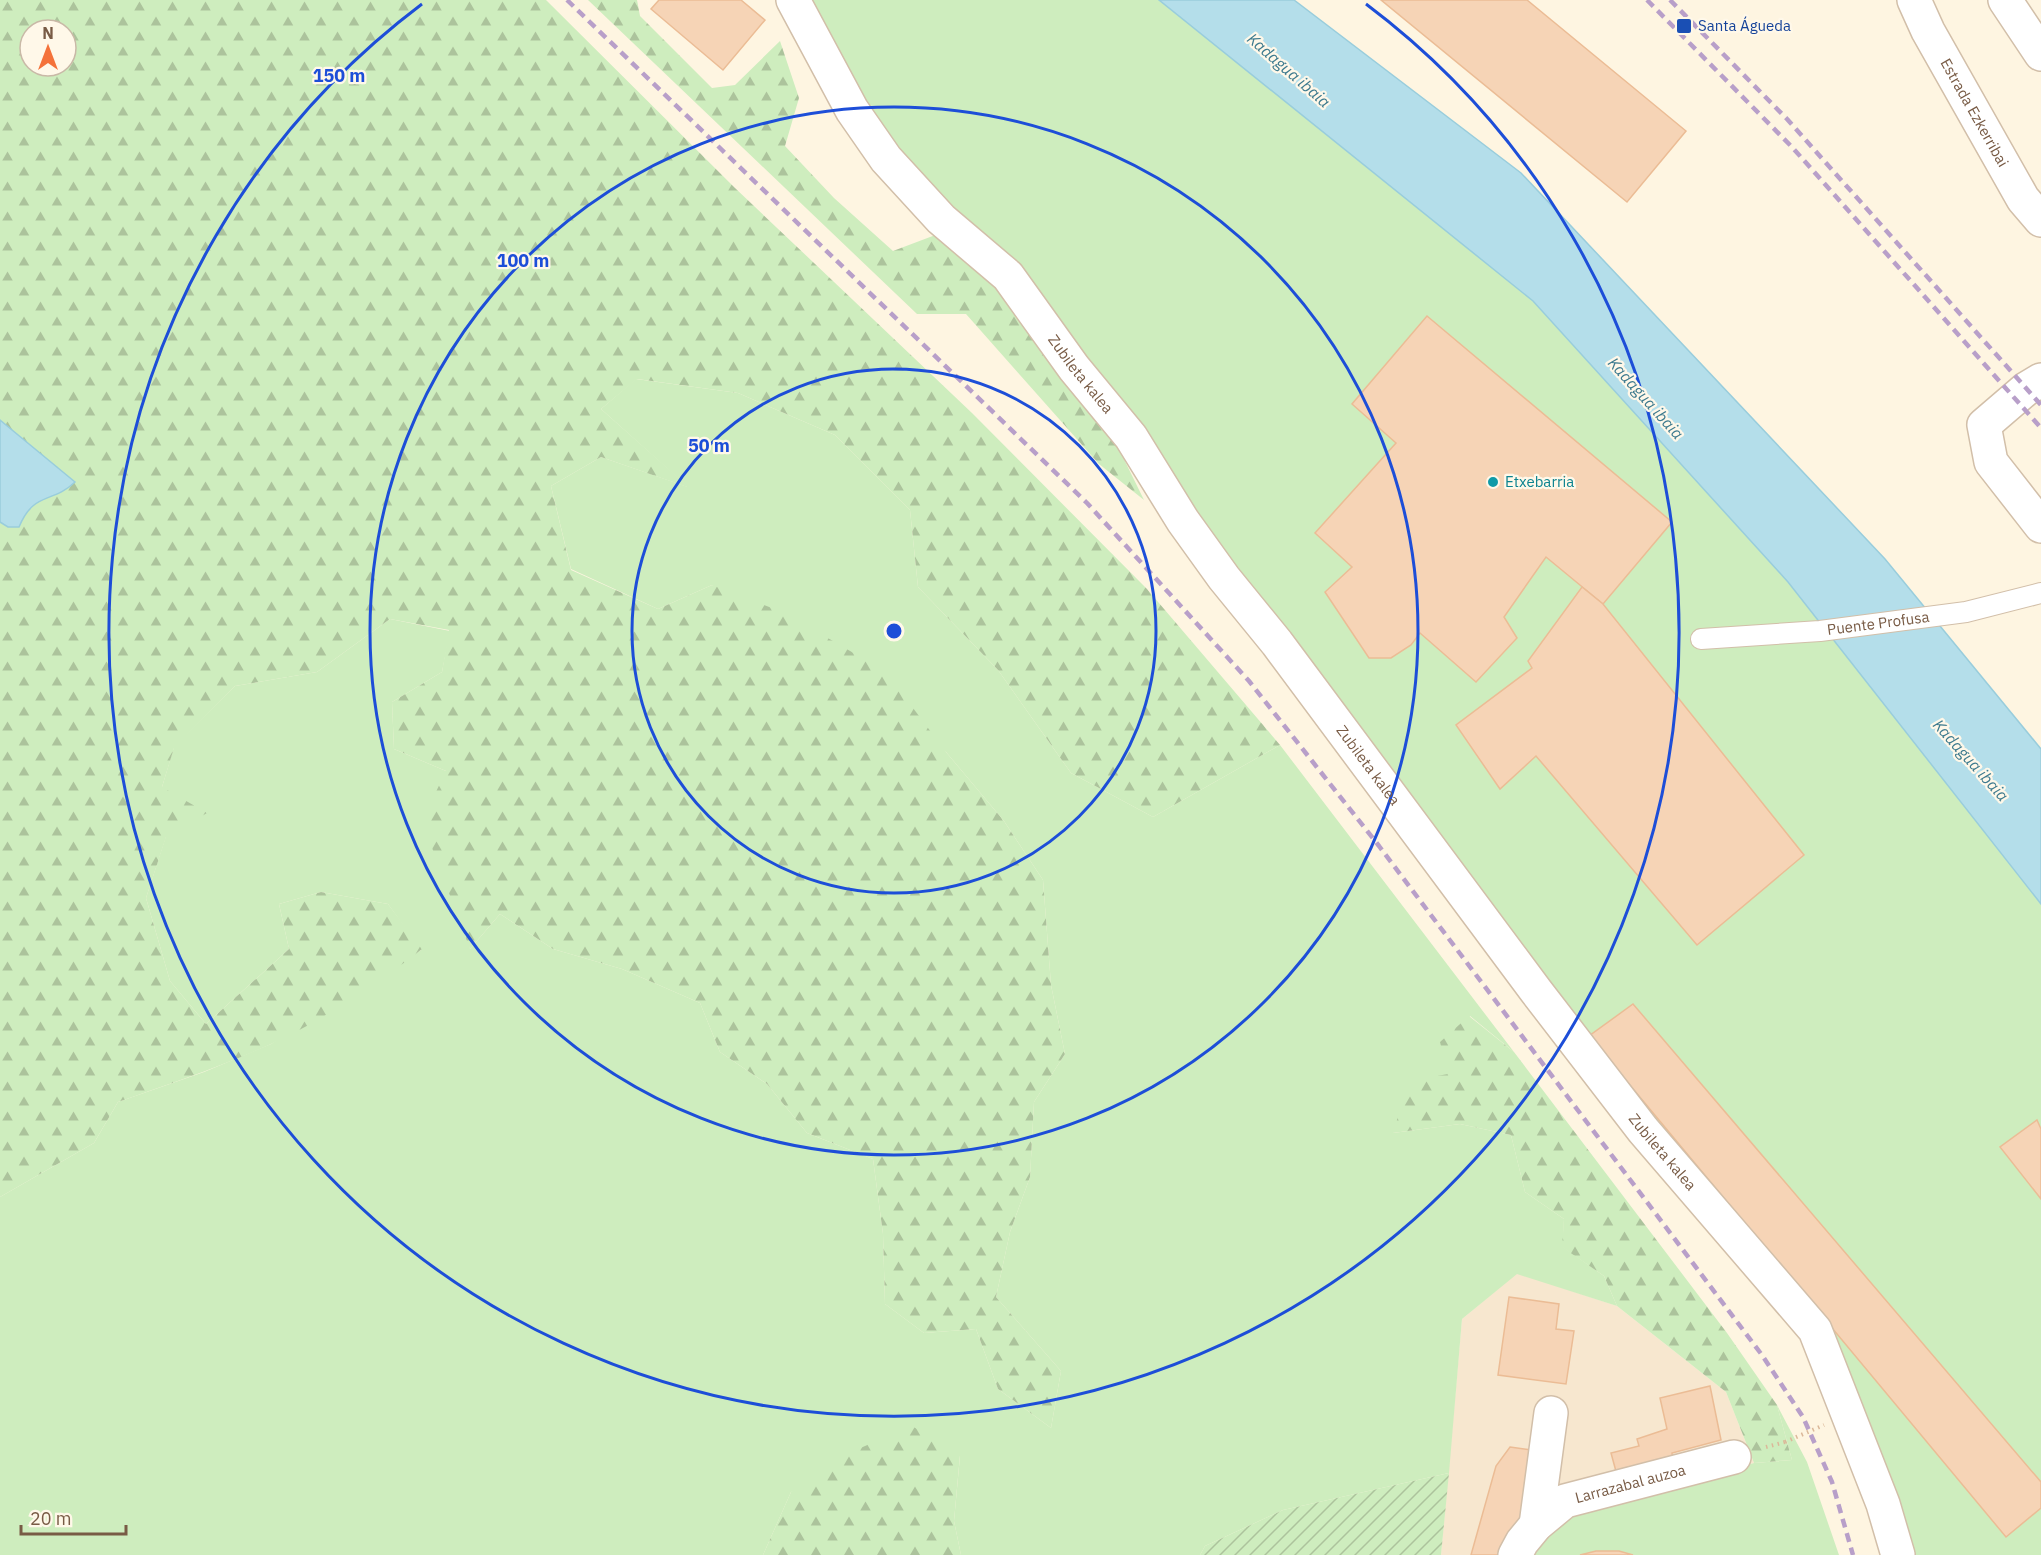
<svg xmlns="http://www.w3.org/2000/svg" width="2041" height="1555" viewBox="0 0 2041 1555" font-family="'IBM Plex Sans',sans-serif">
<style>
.residential{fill:#f7e7cf}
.grass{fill:#ceedbe}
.forest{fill:url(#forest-firs);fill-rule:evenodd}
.garden{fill:url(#garden-furrows)}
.water{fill:#b4deea;stroke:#99cddc;stroke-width:1.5}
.building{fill:#f6d4b6;stroke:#ebbc95;stroke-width:1.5}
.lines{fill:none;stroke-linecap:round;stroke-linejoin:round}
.service-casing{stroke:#d2bfa9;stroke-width:22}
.minor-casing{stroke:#d2bfa9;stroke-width:36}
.tertiary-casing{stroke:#d2bfa9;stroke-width:36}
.path{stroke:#dbb899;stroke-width:4;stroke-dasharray:1.5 4.5;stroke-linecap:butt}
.service{stroke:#fff;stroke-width:20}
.minor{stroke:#fff;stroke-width:33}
.tertiary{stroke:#fff;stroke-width:33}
.rail{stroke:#b89fc9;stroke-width:4.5;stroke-dasharray:9 6;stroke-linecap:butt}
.path-bridge{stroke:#dbb899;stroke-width:4;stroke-dasharray:1.5 4.5;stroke-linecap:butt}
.ring{fill:none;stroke:#1d4ed8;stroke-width:3}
.transit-dot{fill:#1a4fb4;stroke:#fff8e9;stroke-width:2}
.culture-dot{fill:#0f9aa8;stroke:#fff8e9;stroke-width:2}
.labels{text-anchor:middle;stroke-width:4.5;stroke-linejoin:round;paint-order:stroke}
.transit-label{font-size:15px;fill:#164399;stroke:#fff8e9;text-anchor:start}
.street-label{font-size:15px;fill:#785b45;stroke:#fff8e9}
.culture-label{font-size:15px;fill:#0d838f;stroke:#fff8e9;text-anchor:start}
.water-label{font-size:16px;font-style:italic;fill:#3d7a8e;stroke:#fff8e9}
.centre{fill:#1d4ed8;stroke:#fff8e9;stroke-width:3}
.ring-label{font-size:18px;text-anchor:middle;font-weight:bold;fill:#1d4ed8;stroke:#fff8e9;stroke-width:4.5;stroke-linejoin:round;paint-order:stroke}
</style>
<defs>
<pattern id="forest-firs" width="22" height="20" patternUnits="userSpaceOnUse" patternTransform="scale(1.5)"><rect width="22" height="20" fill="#ceedbe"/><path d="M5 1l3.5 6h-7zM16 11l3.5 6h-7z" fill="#acc39c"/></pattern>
<pattern id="garden-furrows" width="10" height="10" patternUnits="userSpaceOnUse" patternTransform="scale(1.5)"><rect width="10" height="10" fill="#ceedbe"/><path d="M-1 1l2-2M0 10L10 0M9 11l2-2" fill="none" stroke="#acc39c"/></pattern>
</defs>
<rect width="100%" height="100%" fill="#fef5e1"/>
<path class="residential" d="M1517 1273 1617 1306 1726 1392 1754 1463 1570 1511 1528 1555H1441L1462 1319Z"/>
<g class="grass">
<path d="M808 0H1159L1533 301 1788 582 2041 904V1555H1906L1820 1322 1580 1035 912 183Z"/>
<path d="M636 379 738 393 835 435 910 510 918 587 998 670 1071 773 1153 817 1280 745 1514 1052 1470 1016 1449 1074 1393 1133 1460 1124 1511 1135 1525 1192 1564 1219 1563 1247 1604 1276 1617 1306 1517 1274 1462 1319 1449 1473 1283 1510 1205 1546 1200 1555H961L954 1521 960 1456 791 1492 763 1555H0V1197L94 1143 118 1102 204 1072 271 1044 421 950 388 904 321 892 279 904 289 949 206 1024 170 981 146 898 166 836 162 787 174 747 235 686 317 672 390 619 450 631 442 672 392 702 394 749 446 771 470 949 500 914 553 949 622 969 700 1003 720 1052 767 1084 807 1133 873 1159 883 1234 885 1304 924 1333 976 1329 998 1389 1051 1428 1061 1371 996 1297 1010 1232 1030 1177 1034 1102 1065 1054 1051 985 1043 880 1004 821 946 752 712 585 658 609 571 569 551 486 601 457 688 487 601 409Z"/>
<path d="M1777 1405 1807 1462 1839 1555H1528L1570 1511 1754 1463 1792 1460Z"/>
</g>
<g class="forest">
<path d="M0 0H546L735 188 972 413 1147 589 1280 745 1153 817 1071 773 998 670 918 587 910 510 835 435 738 393 637 379 601 409 690 488 601 457 551 486 571 570 658 609 712 585 785 613 886 672 946 752 1004 821 1043 880 1051 985 1065 1054 1034 1102 1030 1177 1010 1232 996 1297 1061 1371 1051 1428 998 1389 976 1329 924 1333 885 1304 883 1234 873 1159 807 1133 767 1084 720 1052 700 1003 622 969 553 949 500 914 470 949 422 821 446 771 394 749 392 702 442 672 449 630 390 619 317 672 235 686 174 748 162 787 207 813 166 837 146 898 170 981 206 1024 289 949 279 904 321 892 388 904 422 949C377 985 321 1021 269 1045 220 1067 169 1084 118 1102L94 1143 0 1197ZM30 30H66V66H30Z"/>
<path d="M588 0H637L640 16 712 88 735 85 780 41 799 98 785 146 834 198 893 251 938 234 1005 296 1118 447 1144 500 1099 464 966 314H917Z"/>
<path d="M1469 1016 1514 1052 1727 1333 1777 1405 1792 1460 1754 1463 1726 1392 1617 1306 1604 1276 1562 1247 1564 1219 1525 1192 1511 1135 1460 1124 1393 1133 1409 1081 1448 1074 1440 1042Z"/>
<path d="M912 1426 960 1455 954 1521 961 1555H763L791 1492 851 1452Z"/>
</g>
<path class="garden" d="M1449 1473 1441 1555H1200L1205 1546 1283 1510Z"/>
<g class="water">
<path d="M1159 0H1294L1521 173 1885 559 2041 749V904L1788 582 1533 301Z"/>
<path d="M0 420 75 482C52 504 34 491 19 527H8L0 522Z"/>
</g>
<g class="building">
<path d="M659 0H741L765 20 723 70 651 9Z"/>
<path d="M1381 0H1527L1686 131 1627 202Z"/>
<path d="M1427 316 1672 522 1603 604 1546 557 1504 617 1517 638 1476 682 1420 633 1411 645 1391 658H1369L1325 592 1352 567 1315 533 1396 443 1352 404Z"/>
<path d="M1582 587 1603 604 1804 855 1697 945 1536 756 1500 789 1456 725 1532 668 1528 661Z"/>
<path d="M1633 1004 2041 1482V1508L2006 1537 1589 1036Z"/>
<path d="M2037 1120 2041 1129V1199L2000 1147Z"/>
<path d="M1509 1297 1559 1304 1556 1329 1574 1331 1566 1384 1498 1375Z"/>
<path d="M1710 1386 1721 1440 1672 1453 1673 1462 1617 1475 1611 1453 1639 1446 1637 1439 1667 1429 1660 1398Z"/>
<path d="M1510 1447 1532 1450 1522 1525 1501 1555H1471L1496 1466Z"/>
<path d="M1596 1551H1619L1633 1555H1580Z"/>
</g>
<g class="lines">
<g class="service-casing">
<g id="service">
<path id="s1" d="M1701 639 1820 631 1966 612 2041 593"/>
</g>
</g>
<g class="minor-casing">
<g id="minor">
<path id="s2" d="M1914 0 1928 31 2023 199 2041 220"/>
<path d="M2041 380 2026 389 1984 425 1991 462 2041 526"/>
<path d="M1536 1525 1551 1413"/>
<path id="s3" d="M1515 1555 1522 1542 1536 1525 1565 1501 1734 1457"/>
</g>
</g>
<g class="tertiary-casing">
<g id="tertiary">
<path id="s4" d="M793 0 852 110 886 159 941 219 1008 276 1074 368 1131 437 1183 521 1224 578 1277 643 1536 991 1643 1130 1815 1330 1883 1504 1898 1555"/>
<path d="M2005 0 2041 54"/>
</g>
</g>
<path class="path" d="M1766 1447 1785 1442"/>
<use href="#service" class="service"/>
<use href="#minor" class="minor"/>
<use href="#tertiary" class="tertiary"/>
<g class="rail">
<path d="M567 0 1087 503 1249 681 1379 846 1762 1355 1803 1417 1832 1482 1853 1555"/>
<path d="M1647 0 1792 147 2041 428"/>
<path d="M1670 0 1787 119 2041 405"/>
</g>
<path class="path-bridge" d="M1785 1442 1824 1425"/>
</g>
<g class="ring">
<circle cx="894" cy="631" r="262"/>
<circle cx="894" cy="631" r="524"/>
<path d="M1366 4A785 785 0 1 1 422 4"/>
</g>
<rect class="transit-dot" x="1676" y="18" width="16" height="16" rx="3"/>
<circle class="culture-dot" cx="1493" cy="482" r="6"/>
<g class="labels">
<g class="transit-label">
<text x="1698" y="31">Santa Águeda</text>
</g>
<g class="street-label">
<text dy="5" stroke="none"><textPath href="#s2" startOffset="128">Estrada Ezkerribai</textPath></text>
<text dy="5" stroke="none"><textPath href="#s4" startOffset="476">Zubileta kalea</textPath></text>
<text dy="5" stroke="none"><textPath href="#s1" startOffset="178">Puente Profusa</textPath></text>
<text dy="5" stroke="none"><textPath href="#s4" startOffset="962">Zubileta kalea</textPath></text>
<text dy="5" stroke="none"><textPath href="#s4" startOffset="1448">Zubileta kalea</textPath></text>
<text dy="5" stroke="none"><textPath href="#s3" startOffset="142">Larrazabal auzoa</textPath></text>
</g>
<g class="culture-label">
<text x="1505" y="487">Etxebarria</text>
</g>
<g class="water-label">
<text transform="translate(1289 70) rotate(41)" y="6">Kadagua ibaia</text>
<text transform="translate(1646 398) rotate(48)" y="6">Kadagua ibaia</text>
<text transform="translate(1971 760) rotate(48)" y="6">Kadagua ibaia</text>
</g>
</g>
<circle cx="894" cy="631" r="9" class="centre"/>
<g class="ring-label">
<text x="339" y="82">150 m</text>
<text x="523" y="267">100 m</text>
<text x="709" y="452">50 m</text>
</g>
<g transform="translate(48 48)"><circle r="28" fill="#fff8e9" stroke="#c9b9a7" stroke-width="1.5"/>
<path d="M0-4.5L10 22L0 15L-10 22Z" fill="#f4723a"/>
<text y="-9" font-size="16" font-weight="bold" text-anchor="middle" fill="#785b45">N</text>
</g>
<path d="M21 1525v9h105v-9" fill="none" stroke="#785b45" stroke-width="3"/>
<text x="30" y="1525" font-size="18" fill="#785b45" stroke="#fff8e9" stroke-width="4.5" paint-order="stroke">20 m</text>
</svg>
